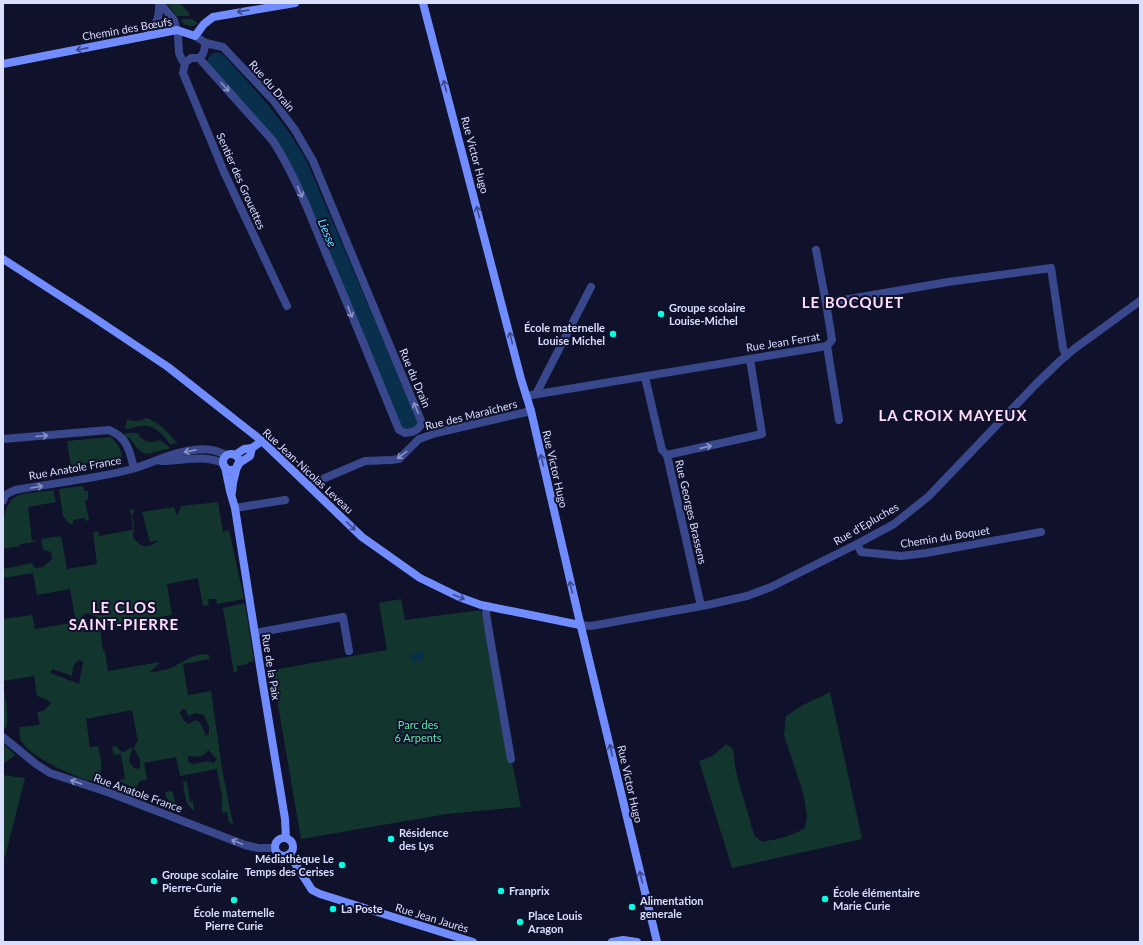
<svg xmlns="http://www.w3.org/2000/svg" width="1143" height="945" viewBox="0 0 1143 945" font-family="Lato,sans-serif">
<style>
.green{fill:#12362d;fill-rule:evenodd}
.water{fill:#082f4c}
.lines{fill:none;stroke-linecap:round;stroke-linejoin:round}
.river{stroke:#082f4c;stroke-width:19}
.street{stroke:#39488c;stroke-width:8}
.secondary{stroke:#718cff;stroke-width:8}
.oneway{stroke:#3c488a}
.oneway2{stroke:#8a93c6}
.poi-dot{fill:#06ffe2;stroke:#10112b;stroke-width:1.5}
.labels{text-anchor:middle;stroke-width:4;stroke-linejoin:round;paint-order:stroke}
.street-label{font-size:11px;fill:#dadeff;stroke:#10112b}
.poi-label{font-size:11px;font-weight:bold;fill:#dadeff;stroke:#10112b;text-anchor:start}
.park-label{font-size:11px;fill:#5fe6a7;stroke:#10112b}
.water-label{font-size:12px;font-style:italic;fill:#68daff;stroke:#10112b}
.district-label{font-size:15px;font-weight:bold;letter-spacing:1px;fill:#ffdcfa;stroke:#10112b}
</style>
<rect width="100%" height="100%" fill="#10112b"/>
<g class="green">
<path d="M167 3H180L190 14 189 16H177Z"/>
<path d="M182 19H192L198 23C192 28 186 27 181 21Z"/>
<path d="M146 418C160 422 168 433 177 443L170 444C163 434 153 424 141 426 136 426 132 428 128 429L125 428 127 420C133 421 141 422 146 418Z"/>
<path d="M129 433H138C141 442 152 444 160 440L169 447V449C147 452 145 462 130 438H127L124 434Z"/>
<path d="M111 437C117 442 124 454 121 461L117 464 115 459 71 466 67 441Z"/>
<path d="M83 486 84 491H88V499L85 501 89 520 86 521 85 518 73 520V524H70L63 516 59 489Z"/>
<path d="M53 490 56 502 28 507 32 541 35 540V542L20 544V546L3 549C3 532 0 503 19 495 28 492 43 492 53 490Z"/>
<path d="M218 502 223 532 229 530 244 599 217 604 216 599H208L209 605 203 606 198 578 167 584 172 615 100 627 103 651H105L108 671 160 662 149 673C156 671 164 671 171 668 182 663 196 651 209 655L210 659 183 664 188 695 211 691 222 769 233 824 229 823 227 812 222 813V797L217 769 180 776 176 757 144 763 147 779 139 782 136 789 117 780 125 779 121 754 114 755 112 747 117 746 120 751 124 752 130 748H133L131 752 129 762 134 768 138 769 140 767V759L134 748 136 743 138 742 132 710 86 719 90 747 98 746C100 757 105 772 97 781 87 784 42 761 33 753 29 750 25 746 22 742 19 738 20 732 19 727L32 726 40 724 37 713 45 710 51 703 46 699 37 696 34 676 3 681V619L32 615 35 629 77 622H76L70 589 37 595 33 573 3 578V569L32 563 35 568 43 567 52 559 51 552 43 550 41 539 61 536 67 569 97 564 93 533 98 531 99 536 131 530 133 529 130 509 134 510V513L132 514 134 527 133 537C139 547 150 550 158 540L150 542 142 512 174 507 177 516 181 506ZM87 613 97 617 88 632H84L80 628 79 621 83 615ZM80 660 83 662 79 684 53 674 50 672 53 669 72 676 73 667 76 662ZM184 709 186 710 187 714 189 716 195 713 204 715 209 727V734L206 736 200 722 195 720 189 724 184 721 180 713 181 710ZM208 750 217 759 214 763C202 757 196 769 188 761V756C195 757 205 757 208 750Z"/>
<path d="M401 599 405 620 481 610 521 807 447 814 301 839 272 670 387 650 379 603Z"/>
<path d="M245 603 254 661 249 662 248 664 237 666V672L234 673 223 608Z"/>
<path d="M3 684 7 709V727L3 728Z"/>
<path d="M830 692 862 839 732 868 699 761C710 758 718 753 726 744L733 749 736 772 754 835 762 842C778 839 792 836 805 828L807 816 803 792 784 735 786 716 803 705Z"/>
<path d="M3 743 15 755 3 764Z"/>
<path d="M3 775 25 778 5 857 3 856Z"/>
<path d="M187 781 190 802 193 801 194 811C184 804 185 793 183 782Z"/>
<path d="M172 791 173 792 175 803 174 804C169 802 165 797 165 792Z"/>
</g>
<path class="water" d="M423 652 424 660 412 662 411 654Z"/>
<g class="lines">
<path class="river" d="M217 62C247 95 278 127 299 167L408 423"/>
<g class="street">
<path d="M160 3 174 20 178 35 179 53 182 60 185 63 191 58H199L203 54 206 43 195 36"/>
<path d="M147 35C156 23 160 19 159 3"/>
<path d="M199 58 273 141C296 177 311 217 327 256 352 314 375 372 399 430L405 433C412 433 419 430 422 423L313 161 295 130 273 100 223 47 206 43"/>
<path d="M185 63 183 73 224 172 287 306"/>
<path d="M816 250 826 303"/>
<path d="M827 346 839 420"/>
<path d="M645 377 662 450 667 455 701 606"/>
<path d="M536 394 591 287"/>
<path d="M526 396 827 346 832 340 826 303 948 282 1051 268 1063 348 1066 356"/>
<path d="M3 439 109 430C128 438 129 450 134 468"/>
<path d="M667 455 762 434 750 359"/>
<path d="M161 461C182 461 203 454 223 463"/>
<path d="M309 486 318 481 365 461 391 460 399 459 419 439 436 433 531 411"/>
<path d="M3 501 5 495 15 490C54 483 94 479 132 469 153 463 172 452 193 450 205 448 215 449 226 455"/>
<path d="M235 508 285 500"/>
<path d="M857 544 861 552 901 556 926 553 1041 532"/>
<path d="M487 606 486 613 490 638 511 759"/>
<path d="M580 625 591 626 707 605 747 596 771 587 857 544 894 524 929 496 1037 383 1061 360 1074 349 1140 301"/>
<path d="M255 633 343 617 349 651"/>
<path d="M3 737 36 764 50 773 110 793 245 845 258 848H275"/>
</g>
<g class="secondary">
<path d="M423 3 521 379 531 411 578 614 657 942"/>
<path d="M3 64 177 30 195 36 204 24 213 17 295 3"/>
<path d="M3 259 93 317 168 367 262 441 362 537 420 578 459 597 481 605 580 625"/>
<circle cx="231" cy="462" r="8"/>
<path d="M235 455 244 449 252 448 262 441"/>
<path d="M238 464 250 456 252 448"/>
<path d="M225 467 230 491 235 508 263 685 285 819 286 838"/>
<path d="M232 492 233 483 237 466"/>
<circle cx="284" cy="847" r="9"/>
<path d="M289 854 312 890 320 894 473 942"/>
<path d="M612 942 623 940 637 942"/>
</g>
</g>
<defs><path id="oneway-shaft" d="M-6 0H5M1.5-3L5.5 0L1.5 3" fill="none" stroke-width="1.6" stroke-linecap="round" stroke-linejoin="round"/></defs>
<g class="oneway">
<use href="#oneway-shaft" transform="translate(243 11) rotate(170)"/>
<use href="#oneway-shaft" transform="translate(82 49) rotate(169)"/>
<use href="#oneway-shaft" transform="translate(445 86) rotate(-105)"/>
<use href="#oneway-shaft" transform="translate(478 212) rotate(-104)"/>
<use href="#oneway-shaft" transform="translate(511 338) rotate(-104)"/>
<use href="#oneway-shaft" transform="translate(542 460) rotate(-103)"/>
<use href="#oneway-shaft" transform="translate(351 526) rotate(44)"/>
<use href="#oneway-shaft" transform="translate(571 587) rotate(-103)"/>
<use href="#oneway-shaft" transform="translate(459 597) rotate(22)"/>
<use href="#oneway-shaft" transform="translate(611 750) rotate(-103)"/>
<use href="#oneway-shaft" transform="translate(641 877) rotate(-104)"/>
</g>
<g class="oneway2">
<use href="#oneway-shaft" transform="translate(225 87) rotate(48)"/>
<use href="#oneway-shaft" transform="translate(300 192) rotate(66)"/>
<use href="#oneway-shaft" transform="translate(350 312) rotate(68)"/>
<use href="#oneway-shaft" transform="translate(416 408) rotate(-113)"/>
<use href="#oneway-shaft" transform="translate(42 436) rotate(-5)"/>
<use href="#oneway-shaft" transform="translate(706 447) rotate(-13)"/>
<use href="#oneway-shaft" transform="translate(190 451) rotate(169)"/>
<use href="#oneway-shaft" transform="translate(402 455) rotate(143)"/>
<use href="#oneway-shaft" transform="translate(37 487) rotate(-10)"/>
<use href="#oneway-shaft" transform="translate(76 782) rotate(-161)"/>
<use href="#oneway-shaft" transform="translate(237 842) rotate(-158)"/>
</g>
<g class="poi-dot">
<circle cx="661" cy="314" r="4"/>
<circle cx="613" cy="334" r="4"/>
<circle cx="391" cy="839" r="4"/>
<circle cx="342" cy="865" r="4"/>
<circle cx="154" cy="881" r="4"/>
<circle cx="501" cy="891" r="4"/>
<circle cx="825" cy="899" r="4"/>
<circle cx="234" cy="900" r="4"/>
<circle cx="632" cy="907" r="4"/>
<circle cx="333" cy="909" r="4"/>
<circle cx="520" cy="922" r="4"/>
</g>
<g class="labels">
<g class="street-label">
<text transform="translate(127 29) rotate(-10)" y="4">Chemin des Bœufs</text>
<text transform="translate(272 86) rotate(49)" y="4">Rue du Drain</text>
<text transform="translate(475 155) rotate(75)" y="4">Rue Victor Hugo</text>
<text transform="translate(241 181) rotate(66)" y="4">Sentier des Grouettes</text>
<text transform="translate(783 342) rotate(-9)" y="4">Rue Jean Ferrat</text>
<text transform="translate(415 378) rotate(67)" y="4">Rue du Drain</text>
<text transform="translate(471 415) rotate(-14)" y="4">Rue des Maraîchers</text>
<text transform="translate(75 468) rotate(-10)" y="4">Rue Anatole France</text>
<text transform="translate(555 469) rotate(77)" y="4">Rue Victor Hugo</text>
<text transform="translate(308 471) rotate(43)" y="4">Rue Jean-Nicolas Leveau</text>
<text transform="translate(691 512) rotate(77)" y="4">Rue Georges Brassens</text>
<text transform="translate(866 524) rotate(-30)" y="4">Rue d'Epluches</text>
<text transform="translate(945 537) rotate(-9)" y="4">Chemin du Boquet</text>
<text transform="translate(271 667) rotate(81)" y="4">Rue de la Paix</text>
<text transform="translate(630 784) rotate(77)" y="4">Rue Victor Hugo</text>
<text transform="translate(138 793) rotate(20)" y="4">Rue Anatole France</text>
<text transform="translate(432 918) rotate(17)" y="4">Rue Jean Jaurès</text>
</g>
<g class="poi-label">
<text x="669" y="312">Groupe scolaire<tspan x="669" dy="13">Louise-Michel</tspan></text>
<text x="605" y="332" text-anchor="end">École maternelle<tspan x="605" dy="13">Louise Michel</tspan></text>
<text x="399" y="837">Résidence<tspan x="399" dy="13">des Lys</tspan></text>
<text x="334" y="863" text-anchor="end">Médiathèque Le<tspan x="334" dy="13">Temps des Cerises</tspan></text>
<text x="162" y="879">Groupe scolaire<tspan x="162" dy="13">Pierre-Curie</tspan></text>
<text x="509" y="895">Franprix</text>
<text x="833" y="897">École élémentaire<tspan x="833" dy="13">Marie Curie</tspan></text>
<text x="640" y="905">Alimentation<tspan x="640" dy="13">generale</tspan></text>
<text x="341" y="913">La Poste</text>
<text x="234" y="917" text-anchor="middle">École maternelle<tspan x="234" dy="13">Pierre Curie</tspan></text>
<text x="528" y="920">Place Louis<tspan x="528" dy="13">Aragon</tspan></text>
</g>
<g class="park-label">
<text x="418" y="729">Parc des<tspan x="418" dy="13">6 Arpents</tspan></text>
</g>
<g class="water-label">
<text transform="translate(327 233) rotate(67)" y="4">Liesse</text>
</g>
<g class="district-label">
<text x="853" y="308">LE BOCQUET</text>
<text x="953" y="421">LA CROIX MAYEUX</text>
<text x="124" y="613">LE CLOS<tspan x="124" dy="17">SAINT-PIERRE</tspan></text>
</g>
</g>
<rect width="1143" height="945" fill="none" stroke="#dadeff" stroke-width="8"/>
</svg>
